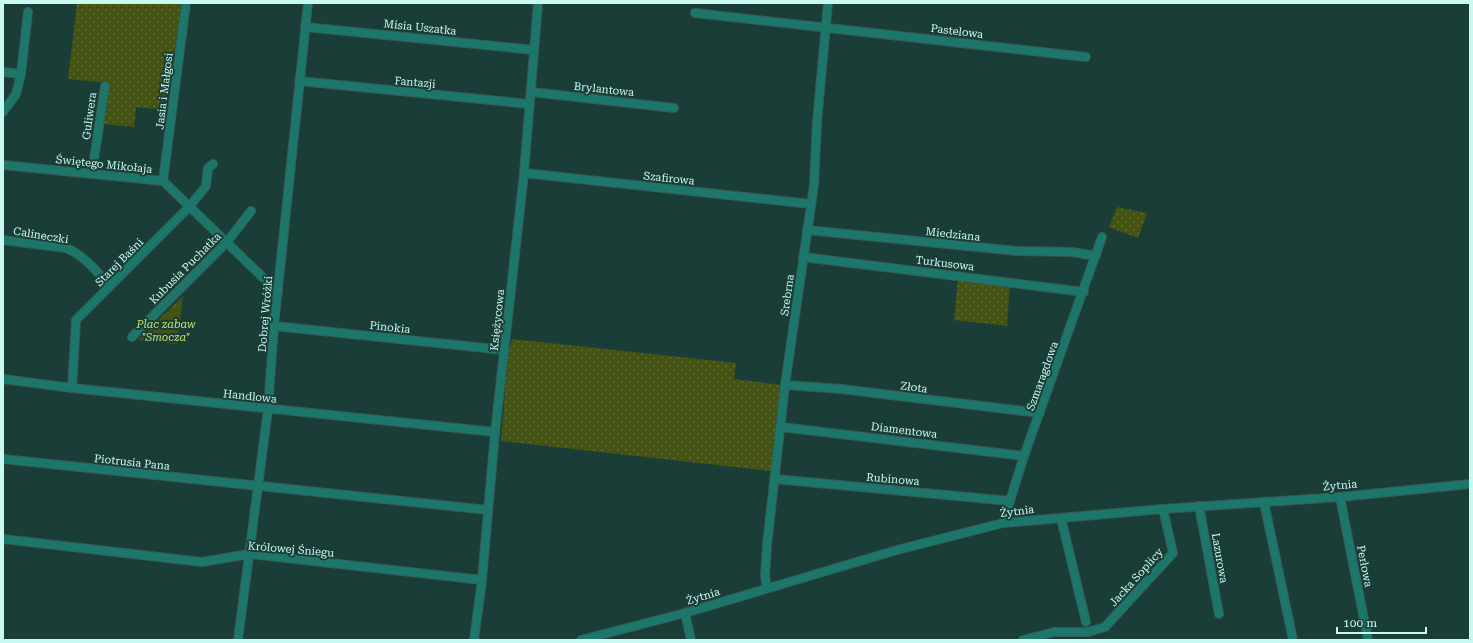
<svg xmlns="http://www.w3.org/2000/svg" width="1473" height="643" viewBox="0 0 1473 643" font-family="'Roboto Serif',serif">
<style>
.grass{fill:url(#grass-dots)}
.park{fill:url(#park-tufts)}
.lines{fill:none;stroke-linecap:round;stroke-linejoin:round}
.minor-casing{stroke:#345b56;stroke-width:10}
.minor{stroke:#1d766a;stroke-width:8}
.labels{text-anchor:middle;stroke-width:4;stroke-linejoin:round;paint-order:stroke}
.street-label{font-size:11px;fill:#c9faf1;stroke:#1a3d37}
.park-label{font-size:11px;font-style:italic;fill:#c3e177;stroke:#1a3d37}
</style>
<defs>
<pattern id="grass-dots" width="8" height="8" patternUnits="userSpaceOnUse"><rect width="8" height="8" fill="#445313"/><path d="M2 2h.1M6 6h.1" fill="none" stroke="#5e6d36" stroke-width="1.8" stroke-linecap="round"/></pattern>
<pattern id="park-tufts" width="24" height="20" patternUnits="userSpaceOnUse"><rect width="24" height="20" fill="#445313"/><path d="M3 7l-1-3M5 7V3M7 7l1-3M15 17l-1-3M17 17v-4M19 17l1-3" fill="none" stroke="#5e6d36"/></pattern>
</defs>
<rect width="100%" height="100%" fill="#1a3d37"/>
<g class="grass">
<path d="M77 3H181L167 110 136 107 134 127 102 124 109 83 68 79Z"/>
<path d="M1117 207 1147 213 1138 238 1109 227Z"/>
<path d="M958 278 1010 284 1007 326 954 320Z"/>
<path d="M512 339 736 363 734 379 781 385 771 471 501 441 508 355Z"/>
</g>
<path class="park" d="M183 296 177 344 138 340Z"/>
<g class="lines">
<g class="minor-casing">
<g id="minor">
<path d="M695 13 1086 57"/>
<path d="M305 27 534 50"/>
<path d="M3 72 21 74"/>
<path d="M299 81 529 104"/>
<path d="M531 92 674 108"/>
<path d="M3 112 16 94 21 74 28 12"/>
<path d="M3 165 163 181 278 292"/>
<path d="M92 173 105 86"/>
<path d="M524 173 811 204"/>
<path d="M163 181 186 3"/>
<path d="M807 230 1017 251 1072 252 1096 256"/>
<path d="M3 240 66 248C84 255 97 272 110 286"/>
<path d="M803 257 1084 292"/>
<path d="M274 326 504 350"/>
<path d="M132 337 227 242 251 211"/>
<path d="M3 379 72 388 495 432"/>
<path d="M785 385 841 389 1040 413"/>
<path d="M72 388 76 320 190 206 206 186 208 168 213 164"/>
<path d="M781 427 1024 456"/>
<path d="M3 459 488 510"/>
<path d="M775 479 1010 501"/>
<path d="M1340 497 1368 640"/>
<path d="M1264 502 1293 640"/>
<path d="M1199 506 1219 614"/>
<path d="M1061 518 1086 622"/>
<path d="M1003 523 1024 456 1102 237"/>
<path d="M3 539 202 562 249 554 482 580"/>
<path d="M767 588 765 576 767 545 785 385 814 185 817 122 828 3"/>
<path d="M685 613 691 640"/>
<path d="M238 640 268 409 274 326 308 3"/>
<path d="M474 640 482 580 495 433 524 173 538 3"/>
<path d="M581 640 685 613 897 550 1003 523 1163 509 1340 497 1470 484"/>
<path d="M1023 640 1054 632H1088L1105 627 1173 553 1163 509"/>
</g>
</g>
<use href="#minor" class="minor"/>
</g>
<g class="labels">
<g class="street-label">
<text transform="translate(420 27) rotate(6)" y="4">Misia Uszatka</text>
<text transform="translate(957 31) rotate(7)" y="4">Pastelowa</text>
<text transform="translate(415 82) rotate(5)" y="4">Fantazji</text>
<text transform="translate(604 89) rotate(6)" y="4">Brylantowa</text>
<text transform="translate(164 91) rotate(-83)" y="4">Jasia i Małgosi</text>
<text transform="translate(89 116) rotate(-82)" y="4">Guliwera</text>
<text transform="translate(104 164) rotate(6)" y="4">Świętego Mikołaja</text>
<text transform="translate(669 178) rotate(6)" y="4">Szafirowa</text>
<text transform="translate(953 234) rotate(6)" y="4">Miedziana</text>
<text transform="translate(41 235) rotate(9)" y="4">Calineczki</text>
<text transform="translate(119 262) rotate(-45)" y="4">Starej Baśni</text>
<text transform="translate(945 263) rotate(7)" y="4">Turkusowa</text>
<text transform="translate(185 268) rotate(-45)" y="4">Kubusia Puchatka</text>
<text transform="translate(787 295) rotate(-82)" y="4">Srebrna</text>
<text transform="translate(265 314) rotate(-85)" y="4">Dobrej Wróżki</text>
<text transform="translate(497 320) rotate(-84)" y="4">Księżycowa</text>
<text transform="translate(390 327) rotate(6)" y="4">Pinokia</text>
<text transform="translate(1042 376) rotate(-70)" y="4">Szmaragdowa</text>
<text transform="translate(914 387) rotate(7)" y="4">Złota</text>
<text transform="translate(250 396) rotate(6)" y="4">Handlowa</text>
<text transform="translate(904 430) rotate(7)" y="4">Diamentowa</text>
<text transform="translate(132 462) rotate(6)" y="4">Piotrusia Pana</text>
<text transform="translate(893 479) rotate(5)" y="4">Rubinowa</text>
<text transform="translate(1340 485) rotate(-5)" y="4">Żytnia</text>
<text transform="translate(1017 511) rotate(-7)" y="4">Żytnia</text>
<text transform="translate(291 549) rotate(5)" y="4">Królowej Śniegu</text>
<text transform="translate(1220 558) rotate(80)" y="4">Lazurowa</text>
<text transform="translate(1365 566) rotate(79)" y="4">Perłowa</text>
<text transform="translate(1136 577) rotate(-48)" y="4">Jacka Soplicy</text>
<text transform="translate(703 596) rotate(-17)" y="4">Żytnia</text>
</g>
<g class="park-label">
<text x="166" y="328">Plac zabaw<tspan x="166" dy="13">"Smocza"</tspan></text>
</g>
</g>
<rect width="1473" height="643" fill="none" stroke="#c9faf1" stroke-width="8"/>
<path d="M1337 627v6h89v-6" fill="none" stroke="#c9faf1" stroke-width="2"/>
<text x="1343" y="627" font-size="12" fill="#c9faf1" stroke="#1a3d37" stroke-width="3" paint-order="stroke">100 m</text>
</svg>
